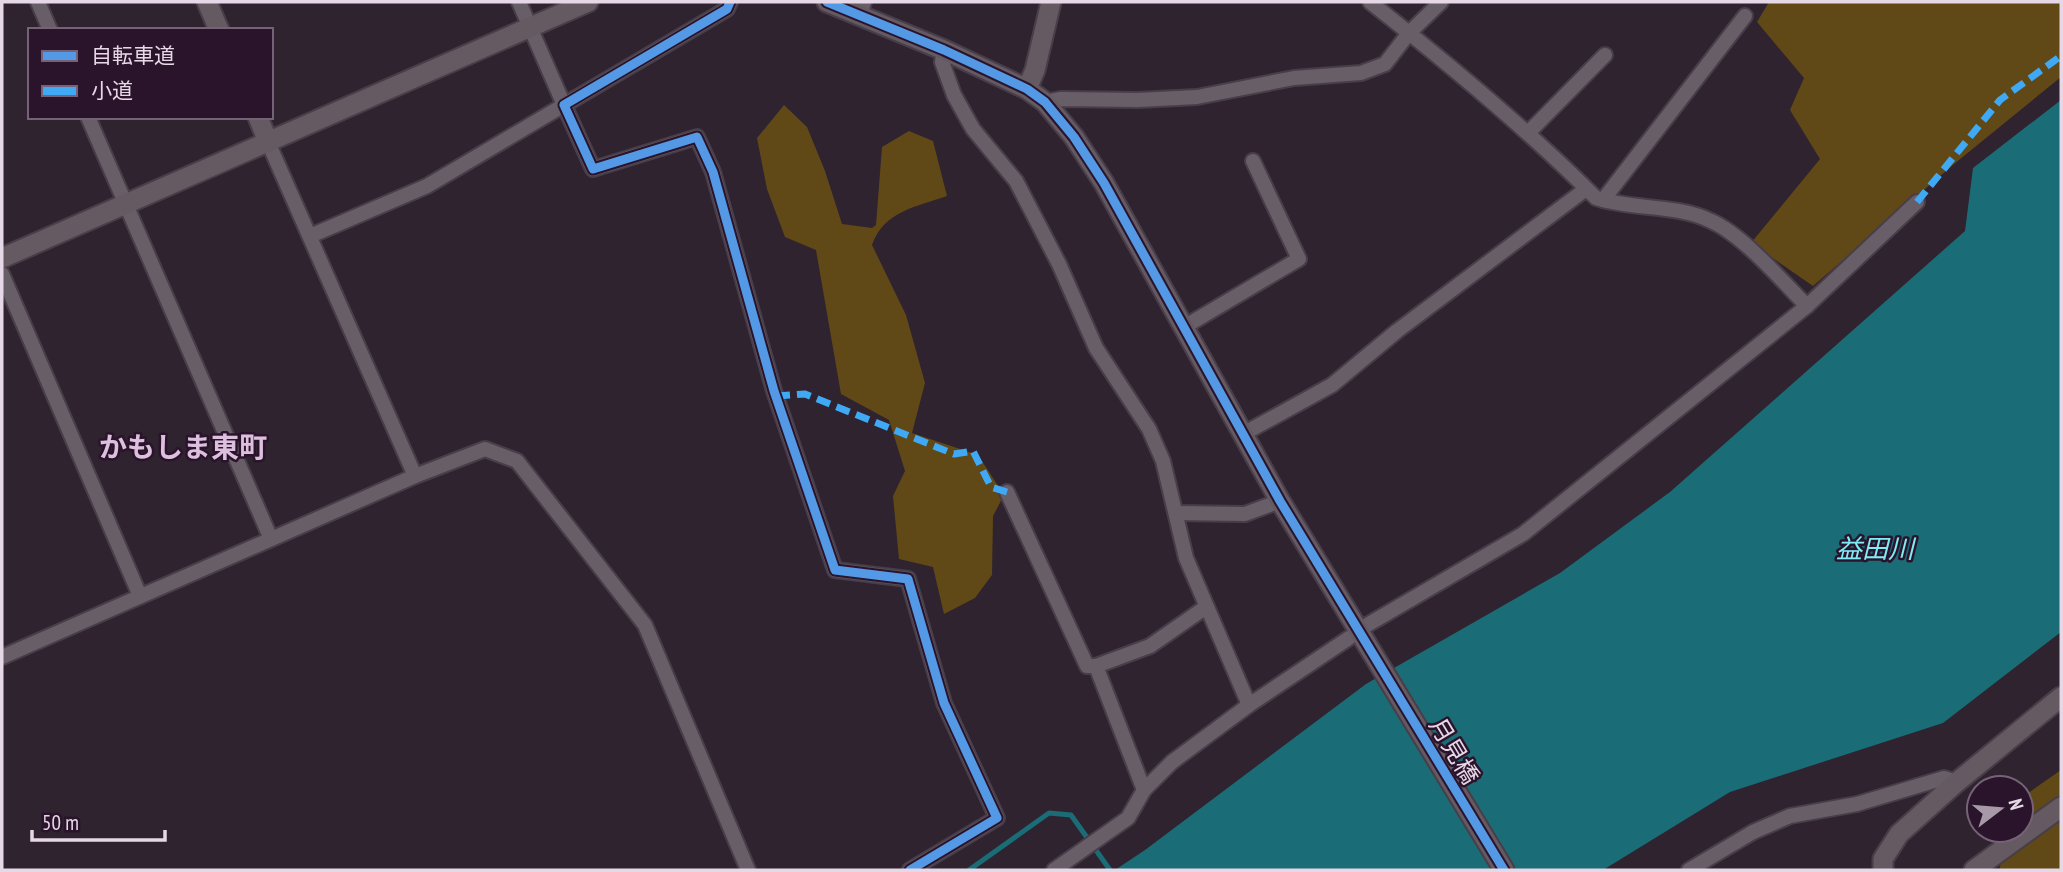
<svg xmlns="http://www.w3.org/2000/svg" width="2063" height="872" viewBox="0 0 2063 872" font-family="'PT Sans Narrow','Noto Sans JP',sans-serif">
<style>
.forest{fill:#604917}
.water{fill:#1a6d76}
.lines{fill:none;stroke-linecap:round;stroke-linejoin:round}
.stream{stroke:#1a6d76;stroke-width:5}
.street-casing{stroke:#483e49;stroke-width:18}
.secondary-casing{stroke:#483e49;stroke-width:23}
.street{stroke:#685e68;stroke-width:14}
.secondary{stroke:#655962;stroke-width:19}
.quiet{stroke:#3fa9f5;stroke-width:7;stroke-dasharray:14 7;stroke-linecap:butt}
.cycleway-casing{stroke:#2a142b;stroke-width:13}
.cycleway{stroke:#5399e6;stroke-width:9}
.labels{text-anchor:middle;stroke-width:5;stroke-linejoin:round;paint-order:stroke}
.street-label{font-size:24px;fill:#e7d8e7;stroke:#2a142b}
.water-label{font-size:26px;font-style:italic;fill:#81ebf6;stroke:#2a142b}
.quarter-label{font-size:28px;font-weight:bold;fill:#ddbfde;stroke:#2a142b}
</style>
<rect width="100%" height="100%" fill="#2f232f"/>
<g class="forest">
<path d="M1769 2H2061V77L1954 164 1813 286 1751 243 1820 159 1790 110 1804 78 1757 22Z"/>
<path d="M784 105 807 127 825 171 842 224 872 228 876 225 882 147 909 131 933 141 947 196C916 207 884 211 872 245L906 315 925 383 912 433 978 455 1004 495 993 516 992 575 975 598 944 614 933 567 899 559 893 496 905 471 889 420 841 394 816 250 785 237 767 189 757 138Z"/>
<path d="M2061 770V870H1999L2011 830H2021V798Z"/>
</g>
<path class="water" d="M2061 100V632L1943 723 1730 792 1603 870H1115L1145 850 1366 684 1560 573 1670 492 1965 231 1973 168Z"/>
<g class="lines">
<path class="stream" d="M969 870 1049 813 1071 815 1110 870"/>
<g class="street-casing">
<g id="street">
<path d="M38 2 50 30"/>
<path d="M730 2 727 9 564 105 593 169 697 137 713 172 774 391 835 570 908 579 944 703 997 818 910 870"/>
<path d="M1370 2C1449 64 1525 127 1596 198 1633 210 1676 204 1711 221 1743 235 1782 281 1807 306"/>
<path d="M860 16 864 2"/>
<path d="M944 50 942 62 954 95 973 129 1016 181 1059 264 1096 348 1149 429 1163 461 1186 558 1249 705"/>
<path d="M1045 102 1061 99 1138 100 1197 97 1294 78 1361 73 1385 64 1409 33 1441 2"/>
<path d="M88 117 271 539"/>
<path d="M1528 133 1605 55"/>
<path d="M1603 200 1745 16"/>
<path d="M310 236 427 186 564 105 519 2"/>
<path d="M2 274 140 596"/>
<path d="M1184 327 1299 259 1253 161"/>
<path d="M1243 434 1332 385 1397 331 1586 189"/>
<path d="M415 476 485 449 517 461 645 625 748 870"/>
<path d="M1007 492 1087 666H1096"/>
<path d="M1176 513 1245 514 1280 501"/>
<path d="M1367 625 1523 534 1807 306 1917 202"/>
<path d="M2 657 415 476 268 142"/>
<path d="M1144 790 1096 666 1150 646 1206 607"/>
<path d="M1054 870 1128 818 1144 790 1172 762 1249 705 1349 638"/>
<path d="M1689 870 1753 832 1790 816 1857 804 1944 778 1957 782"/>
</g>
</g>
<g class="secondary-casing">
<g id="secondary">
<path d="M207 2 219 30"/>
<path d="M827 2 944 50 1027 89 1045 102 1074 137 1104 183 1280 501 1504 870"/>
<path d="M1027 89 1035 70 1051 2"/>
<path d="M258 117 268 142"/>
<path d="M2 258 588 2"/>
<path d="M1883 870V859L1899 834 1957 782 2061 697"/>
<path d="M1974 870 2061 807"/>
</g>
</g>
<use href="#street" class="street"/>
<use href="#secondary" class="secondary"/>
<g class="quiet">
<path d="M1917 202 2000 100 2061 56"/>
<path d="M776 396 805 394 954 454 973 451 991 487 1007 492"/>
</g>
<g class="cycleway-casing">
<g id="cycleway">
<path d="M730 2 727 9 564 105 593 169 697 137 713 172 774 391 835 570 908 579 944 703 997 818 910 870"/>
<path d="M827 2 944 50 1027 89 1045 102 1074 137 1104 183 1280 501 1504 870"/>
</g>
</g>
<use href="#cycleway" class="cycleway"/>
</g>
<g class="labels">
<g class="street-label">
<text transform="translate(1454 751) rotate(59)" y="8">月見橋</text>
</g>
<g class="water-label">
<text x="1875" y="558">益田川</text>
</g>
<g class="quarter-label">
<text x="183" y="457">かもしま東町</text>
</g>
</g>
<rect width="2063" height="872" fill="none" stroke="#e7d8e7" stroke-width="7"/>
<rect x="28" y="28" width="245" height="91" fill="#2a142b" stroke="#766276" stroke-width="2"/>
<rect x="42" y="51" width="35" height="10" fill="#5399e6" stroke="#766276" stroke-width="2"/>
<text x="91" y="63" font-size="21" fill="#e7d8e7">自転車道</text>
<rect x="42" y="86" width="35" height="10" fill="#3fa9f5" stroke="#766276" stroke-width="2"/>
<text x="91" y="98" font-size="21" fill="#e7d8e7">小道</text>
<g transform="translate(2000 809) rotate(74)"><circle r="33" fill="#2a142b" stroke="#766276" stroke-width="2"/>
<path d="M0-5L12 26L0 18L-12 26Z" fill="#a799a7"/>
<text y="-10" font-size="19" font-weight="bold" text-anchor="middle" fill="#e7d8e7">N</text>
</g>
<path d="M32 830v10h133v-10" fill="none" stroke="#e7d8e7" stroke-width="3.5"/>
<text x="42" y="830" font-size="21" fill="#e7d8e7" stroke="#2a142b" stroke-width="5" paint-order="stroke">50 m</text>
</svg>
